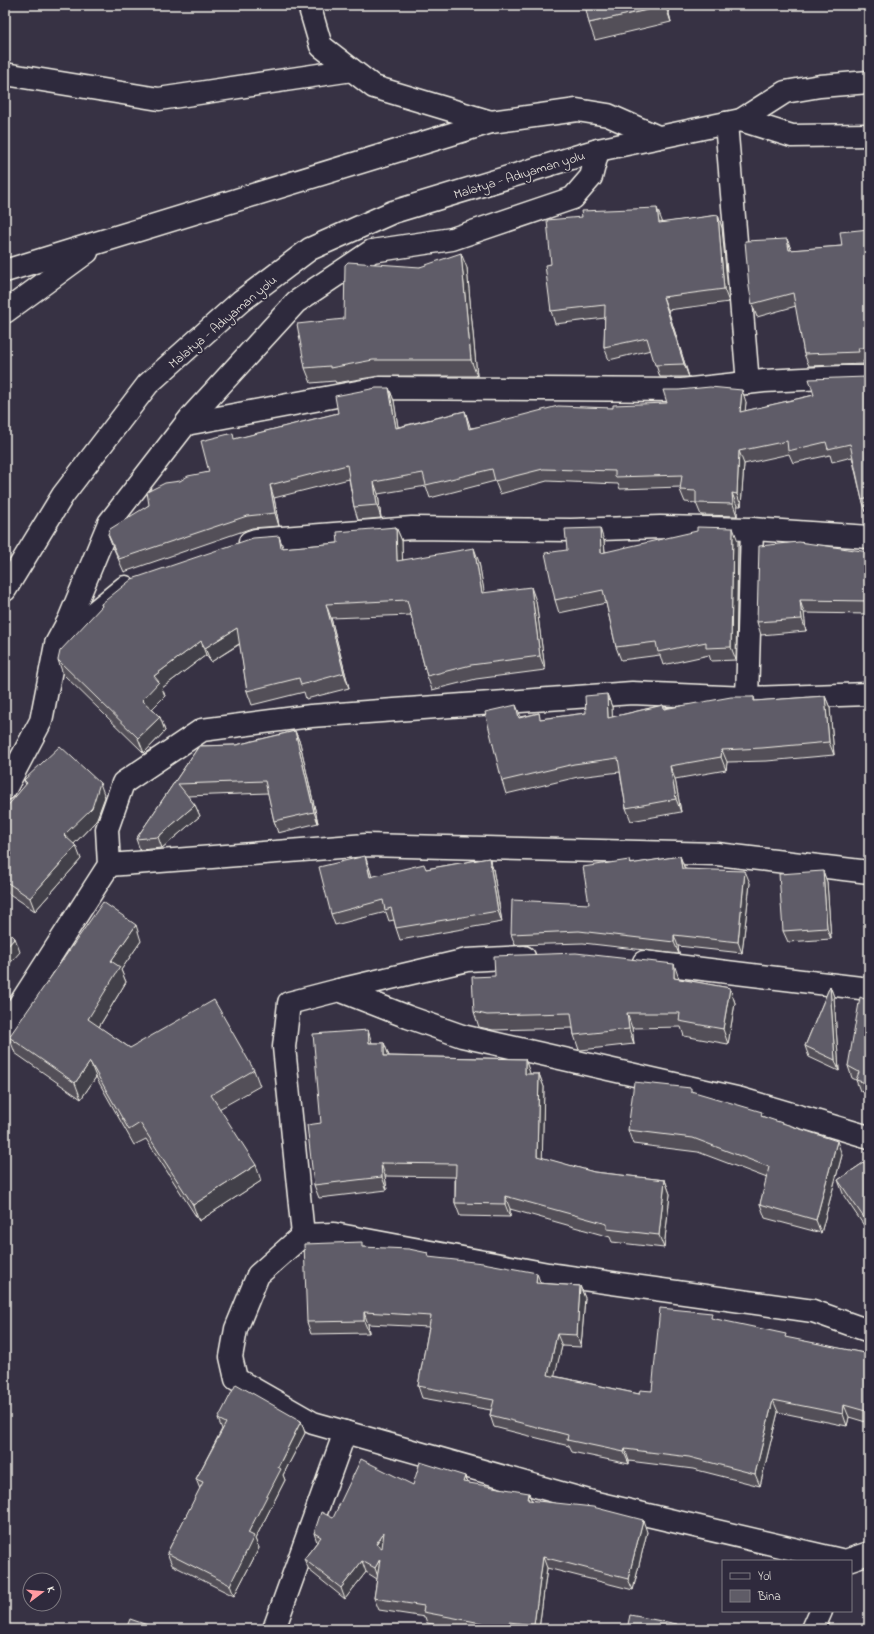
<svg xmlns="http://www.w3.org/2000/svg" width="874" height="1634" viewBox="0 0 874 1634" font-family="'Indie Flower',sans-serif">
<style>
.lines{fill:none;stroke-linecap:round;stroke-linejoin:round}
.minor-casing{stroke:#f4f1e8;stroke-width:25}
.secondary-casing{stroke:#f4f1e8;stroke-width:25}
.minor{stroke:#2f2a3d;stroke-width:22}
.secondary{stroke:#2f2a3d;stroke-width:22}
.wall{fill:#524f59;stroke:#f4f1e8}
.shaded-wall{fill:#424048;stroke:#f4f1e8}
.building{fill:#5f5c67;stroke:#f4f1e8;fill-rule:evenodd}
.labels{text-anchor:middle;stroke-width:4;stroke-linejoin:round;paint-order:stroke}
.street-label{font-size:13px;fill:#f4f1e8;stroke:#2f2a3d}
</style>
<rect width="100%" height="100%" fill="#373244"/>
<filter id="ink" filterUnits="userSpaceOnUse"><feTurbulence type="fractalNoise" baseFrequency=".025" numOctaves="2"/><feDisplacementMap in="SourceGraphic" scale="8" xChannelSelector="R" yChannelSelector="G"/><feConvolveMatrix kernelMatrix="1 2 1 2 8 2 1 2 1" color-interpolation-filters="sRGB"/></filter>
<g filter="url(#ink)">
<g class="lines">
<g class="minor-casing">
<g id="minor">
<path d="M309 5 321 46 374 87 491 122"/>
<path d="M5 74 159 99 352 70"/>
<path d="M726 123 748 383"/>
<path d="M186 424 379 388 682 390 764 381 844 377H869"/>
<path d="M250 542 256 540 412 528 571 530 660 527 752 529 869 537"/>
<path d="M63 638 125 587"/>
<path d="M747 698 752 529"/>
<path d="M5 789 41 721 56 644 69 620 109 523 191 417 296 302 372 251 452 239 573 198 591 177 598 150"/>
<path d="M109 865 366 845 717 854 869 872"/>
<path d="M524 957 467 960 339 990 408 1017 462 1036 741 1099 869 1137"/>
<path d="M644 962 869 989"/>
<path d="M5 1027 109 865 107 829 123 783 202 730 311 716 632 693 747 698 869 694"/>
<path d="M303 1235 284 1047 289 1003 339 990"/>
<path d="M869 1331 813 1311 548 1274 334 1234 303 1235 258 1275 236 1329 231 1357 236 1379 313 1423 596 1503 845 1561 869 1553"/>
<path d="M274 1629 345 1432"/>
<path d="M813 1629 821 1611"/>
</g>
</g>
<g class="secondary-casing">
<g id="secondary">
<path d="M741 120 792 136 869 135"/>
<path d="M5 271 491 122 577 110 608 115 658 137"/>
<path d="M5 312 87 252"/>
<path d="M5 590 63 495 148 384 241 301 310 249 393 212 598 150 741 120 785 92 820 86 869 82"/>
</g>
</g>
<use href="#minor" class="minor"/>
<use href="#secondary" class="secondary"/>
</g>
<g class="wall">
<path d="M667 5 671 22 595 40 589 23Z"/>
<path d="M718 215 722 228 729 302 668 310 689 377H660L651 350 609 360 604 347 605 318 555 324 551 311V264L662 221V223Z"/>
<path d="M869 229V361H863L864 364 809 366 804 354 796 306 757 317 752 304 787 239 791 250 842 246Z"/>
<path d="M420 267 467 268 477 376H379L336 383 335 381 311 383 305 368 344 319Z"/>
<path d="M866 377 869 386V511L866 512 862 500 852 457 832 462 830 455 793 463 789 454 744 464 741 506H737V516L701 515 696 503 685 502 680 490 681 487 620 489 618 484 547 481 500 494 495 481 430 498 426 486 378 494 381 518 358 520 354 507 349 479 274 498 279 526 252 528 124 572 113 547 108 534 149 505 180 481 209 472 235 439 338 413 389 388 394 401 398 427 465 411 470 428 613 408 746 402 745 411 814 395Z"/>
<path d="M396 527 402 541V560L479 562 484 593 536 601 545 670 476 679 432 690 427 676 411 615 331 618 349 688 306 699 304 692 252 705 247 691 240 644 211 662 206 655 162 688 165 696 152 709 160 717 165 731 144 753 63 674 58 660 102 607 101 604 283 548 338 543Z"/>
<path d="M604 541 605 552 738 541 736 660 711 661 709 655 663 665 660 655 621 660 616 647 606 603 559 613 555 600 567 550Z"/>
<path d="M869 552V614L804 613 806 631 761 635 757 622Z"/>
<path d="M607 694 612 707V717L663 705 664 708 754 697 755 701 825 696 830 708 834 755 767 761 727 762 726 770 675 779 681 812 631 821 626 808 620 772 578 777 506 794 502 781 521 717 539 713 540 719 586 713Z"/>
<path d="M295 731 300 743 318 823 278 833 274 821 268 793 187 796 195 805 200 816 162 848 140 850 136 839 199 746 236 745Z"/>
<path d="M24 780 105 797 96 821 74 844 81 859 35 911 5 891V861L7 859 5 857V809L26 785Z"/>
<path d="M680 856 685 869 750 883 742 953 678 946 679 954 583 943 515 945 511 934 589 904 631 864Z"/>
<path d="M489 858 493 869 502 922 400 940 396 928 394 920 389 921 386 912 335 925 331 914 369 867 372 877 426 869Z"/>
<path d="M823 871 827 882 831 939 788 942 783 931Z"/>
<path d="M141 941 121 970 126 982 99 1027 130 1048 254 1070 260 1086 219 1109 261 1181 199 1221 146 1139 134 1145 96 1077 81 1099 15 1053 9 1037Z"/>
<path d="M679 979 730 988 735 1003 728 1044 684 1036 681 1027 632 1028 634 1044 581 1050H579L574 1035 573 1028 493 1030 479 1027 474 1012Z"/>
<path d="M830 986 834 997 839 1071 809 1057 805 1046Z"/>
<path d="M869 1001V1094L860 1091 856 1080 852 1078 848 1066Z"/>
<path d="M372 1043H384L389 1056 525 1059 530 1074H539L544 1087 542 1158 594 1172 665 1180 670 1194 664 1248 612 1242 610 1237 510 1209V1217L460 1216 455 1203V1177L385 1176 387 1190 319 1198 314 1185Z"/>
<path d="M692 1092 764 1117 842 1155 821 1233 765 1218 760 1204 767 1178 698 1152 633 1144 628 1130Z"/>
<path d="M869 1159V1233L844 1196 838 1180Z"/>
<path d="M363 1247 428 1253 429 1258 540 1283 580 1286 585 1298 581 1347 562 1346 554 1376 639 1394 652 1391 714 1319 787 1338 869 1354V1423L849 1417 847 1426 778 1412 760 1486 693 1469 629 1461V1464L572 1452 569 1446 494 1427 490 1415 491 1410 422 1398 418 1386 429 1327 368 1324 369 1333 311 1334 307 1322Z"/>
<path d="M218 1419 301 1421 305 1433 283 1475 285 1480 255 1539 259 1548 234 1596 172 1565 167 1553 200 1489 196 1479 222 1429Z"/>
<path d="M465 1476 468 1483 532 1500 647 1532 633 1590 547 1568 539 1629H459L427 1623 425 1617 379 1610 374 1598 377 1579 366 1572 345 1599 309 1570 304 1559 317 1542 314 1533 333 1518 413 1485Z"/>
</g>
<g class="shaded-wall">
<path d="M665 5H667L671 22Z"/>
<path d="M657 208 662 221 664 236 659 223Z"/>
<path d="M718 215 722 228 729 302 724 289Z"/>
<path d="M787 239 792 252 789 250Z"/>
<path d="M461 253 467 268 477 376 471 360Z"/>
<path d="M663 297 668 310 689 377 684 364Z"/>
<path d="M389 388 394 401 400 440 396 428Z"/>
<path d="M742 390 746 402 744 424 740 412Z"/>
<path d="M465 411 469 423 474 441 469 429Z"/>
<path d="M739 451 744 464 741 506 737 494Z"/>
<path d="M374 482 378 494 381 518 377 505Z"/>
<path d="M270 485 274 498 279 526 275 513Z"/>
<path d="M732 493 737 506V516L733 504Z"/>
<path d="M396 527 402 541 403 575 397 561Z"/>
<path d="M600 528 604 541 606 566 601 553Z"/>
<path d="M733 528 738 541 736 660 731 647Z"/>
<path d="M279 536 284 550 281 548Z"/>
<path d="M474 548 479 562 487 608 482 593Z"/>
<path d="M531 587 536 601 545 670 540 656Z"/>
<path d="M800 600 804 613 806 631 802 619Z"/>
<path d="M326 604 331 618 349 688 344 673Z"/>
<path d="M237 628 242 642 211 662 205 648Z"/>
<path d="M201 641 206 655 162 688 165 696 147 714 142 700 154 676Z"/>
<path d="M607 694 612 707 613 731 608 718Z"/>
<path d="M825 696 830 708 834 755 829 742Z"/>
<path d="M516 705 521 717 519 718Z"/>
<path d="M160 717 165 731 144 753 138 738Z"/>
<path d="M295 731 300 743 318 823 314 812Z"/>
<path d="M722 750 727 762 726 770 721 757Z"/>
<path d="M670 766 675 779 681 812 676 799Z"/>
<path d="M100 783 105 797 96 821 69 849 64 835Z"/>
<path d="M195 805 200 816 162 848 158 837Z"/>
<path d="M76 846 81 859 35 911 30 898Z"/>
<path d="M365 856 369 867 375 888 370 877Z"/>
<path d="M680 856 684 867 686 880 682 869Z"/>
<path d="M489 858 493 869 502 922 498 911Z"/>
<path d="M745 871 750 883 742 953 738 942Z"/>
<path d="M823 871 827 882 831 939 827 928Z"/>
<path d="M136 925 141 941 121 970 126 982 94 1035 88 1019 111 961Z"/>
<path d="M674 935 678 946 679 954 674 942Z"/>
<path d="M15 938 20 952 5 969V949Z"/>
<path d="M674 964 679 979 674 978Z"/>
<path d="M830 986 834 997 839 1071 835 1060Z"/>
<path d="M730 988 735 1003 728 1044 723 1029Z"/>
<path d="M627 1013 632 1028 634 1044 629 1029Z"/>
<path d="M368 1030 372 1043H369Z"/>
<path d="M384 1043 389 1056H384Z"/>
<path d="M525 1059 530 1073V1087L525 1074Z"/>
<path d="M90 1062 96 1077 81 1099 75 1083Z"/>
<path d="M539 1074 544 1087 542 1169 537 1156Z"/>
<path d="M837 1141 842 1155 821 1233 816 1220Z"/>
<path d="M381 1163 385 1176 387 1190 382 1177Z"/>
<path d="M256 1165 261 1181 199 1221 193 1205Z"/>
<path d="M665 1180 670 1194 664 1248 659 1235Z"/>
<path d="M505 1196 510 1209V1217L505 1204Z"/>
<path d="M537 1273 541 1285 536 1283Z"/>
<path d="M580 1286 585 1298 581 1347 577 1335Z"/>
<path d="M364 1312 368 1324 369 1333 364 1321Z"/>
<path d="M557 1334 562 1346 552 1387 548 1375Z"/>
<path d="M773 1400 778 1412 760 1486 755 1474Z"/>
<path d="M844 1405 849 1417 847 1426 843 1414Z"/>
<path d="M301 1421 305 1433 283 1475 285 1480 255 1539 259 1548 234 1596 230 1585 248 1533 278 1467Z"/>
<path d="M625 1449 629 1461V1464L624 1452Z"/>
<path d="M465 1476 469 1487 463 1482Z"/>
<path d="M529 1493 533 1505 528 1500Z"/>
<path d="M643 1520 647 1532 633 1590 628 1579Z"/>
<path d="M384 1532 389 1544 380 1555 376 1544Z"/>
<path d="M543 1557 547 1568 539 1629H536L534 1625Z"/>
<path d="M380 1559 379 1580 375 1568Z"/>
<path d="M362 1561 366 1572 345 1599 341 1588Z"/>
<path d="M509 1622 512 1629H508V1628Z"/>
</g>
<g class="building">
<path d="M585 5H665V6L589 23Z"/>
<path d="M657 208 659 223 718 215 724 289 663 297 684 364 655 365 647 338 604 347 605 305 551 311 545 265 551 264 547 220 582 217 581 211Z"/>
<path d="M869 229V348H858L859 352 804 354 793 293 752 304 749 287 745 241 787 239 789 250 842 246 840 232Z"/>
<path d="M461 253 471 360H373L330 368V366L305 368 297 324 344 319 345 265 348 262 420 267Z"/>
<path d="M866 377 869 390 866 391 869 401V498L862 500 850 444 828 449 826 442 788 451 787 441 739 451 737 494 732 493 733 504 696 503V491L680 490 682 475 615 477V471L543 469 495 481 492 469 426 485 423 473 374 482 377 505 354 507 347 465 270 485 275 513 247 516 119 559 108 534 110 529 149 505 147 492 165 483 180 481 188 476 209 472 201 441 233 433 234 439 338 413 335 396 376 388H389L396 428 465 411 469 429 558 406 613 408V405L667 403 663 390H679L710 387 742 390 740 412 814 395 809 379Z"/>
<path d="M396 527 397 561 474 548 482 593 531 587 540 656 471 665 427 676 407 600 326 604 344 673 301 685 299 678 247 691 237 628 205 648 201 641 154 676 159 682 142 700 160 717 138 738 58 660 60 651 102 606 101 604 132 579 253 538 279 536 281 548 338 543 337 532Z"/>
<path d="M697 527 733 528 731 647 706 648V642L658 652 656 642 616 647 603 590 555 600 545 553 567 550 565 529 600 528 601 553 697 531Z"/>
<path d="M799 542 869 552V601L800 600 802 619 757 622 759 546Z"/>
<path d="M607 694 608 718 663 705 664 709 731 697H754V701L825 696 829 742 762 748 722 750 721 757 670 766 676 799 626 808 618 758 574 764 502 781 485 712 516 705 519 718 539 713 540 719 586 713 585 696Z"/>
<path d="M295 731 314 812 274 821 265 781 178 784 195 805 158 837 136 839 199 746 236 745Z"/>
<path d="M60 746 100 783 92 808 64 835 76 846 30 898 5 881V861L12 854 5 848V809L27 783 24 780Z"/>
<path d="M365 856 370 877 424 864 426 869 489 858 498 911 396 928 391 908 385 910 383 900 331 914 319 867Z"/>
<path d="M680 856 682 869 745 871 738 942 674 935V942L579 931 511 934 512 900 589 904 583 867 629 860 630 864Z"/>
<path d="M823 871 827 928 783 931 779 874Z"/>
<path d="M103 902 136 925 111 961 120 967 88 1019 130 1048 214 1000 254 1070 211 1095 256 1165 193 1205 140 1123 129 1130 90 1062 75 1083 9 1037Z"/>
<path d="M5 928 15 938 5 949Z"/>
<path d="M576 953 674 964V978L730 988 723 1029 679 1021 680 1013H627L629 1029 575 1035H574L571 1013 487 1015 474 1012 472 977 495 976 494 956Z"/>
<path d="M830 986 835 1060 805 1046Z"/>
<path d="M860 997 869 1001V1084L856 1080 859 1072 848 1066Z"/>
<path d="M368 1030 369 1043H384V1056L525 1059V1074H539L537 1156 594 1172 665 1180 659 1235 607 1229V1224L505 1196V1204L455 1203 456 1164 381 1163 382 1177 314 1185 307 1125 321 1123 313 1034Z"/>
<path d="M634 1082 691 1088V1091L762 1112 761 1116 837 1141 816 1220 760 1204 769 1167 693 1138 628 1130Z"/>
<path d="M869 1159V1225L838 1180Z"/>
<path d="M362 1242V1247L409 1249 428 1253V1257L483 1263 537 1273 536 1283 580 1286 577 1335 557 1334 548 1375 639 1394 640 1390 652 1391 660 1308 712 1313 711 1318 786 1334 785 1337 869 1354V1412L844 1405 843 1414 773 1400 755 1474 689 1457 625 1449 624 1452 567 1440 568 1435 490 1415 494 1400 418 1386 431 1316 364 1312V1321L307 1322 304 1244Z"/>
<path d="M236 1384 301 1421 278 1467 281 1469 248 1533 254 1536 230 1585 167 1553 203 1482 196 1479 226 1423 218 1419Z"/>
<path d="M361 1459 413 1485 420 1462 465 1476 463 1482 529 1493 528 1500 593 1507 643 1520 628 1579 543 1557 534 1625 509 1622 508 1628 423 1612 424 1606 374 1598 380 1559 375 1568 362 1561 341 1588 304 1559 321 1537 314 1533 321 1512 333 1518ZM384 1532 382 1548 376 1544Z"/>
<path d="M630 1615 677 1624 676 1629H627Z"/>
<path d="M130 1619 159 1629H126Z"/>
</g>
</g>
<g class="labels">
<g class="street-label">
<text transform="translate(519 174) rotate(-17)" y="5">Malatya - Adıyaman yolu</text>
<text transform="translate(222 321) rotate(-40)" y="5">Malatya - Adıyaman yolu</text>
</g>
</g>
<rect width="874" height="1634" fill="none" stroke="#2f2a3d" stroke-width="20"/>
<rect x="10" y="10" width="854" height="1614" fill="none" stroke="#f4f1e8" stroke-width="1.5" filter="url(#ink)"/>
<rect x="722" y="1560" width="130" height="52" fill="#2f2a3d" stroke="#7e7a81"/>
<rect x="730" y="1573" width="20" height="6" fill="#2f2a3d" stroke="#7e7a81"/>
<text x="758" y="1580" font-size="12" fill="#f4f1e8">Yol</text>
<rect x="730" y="1590" width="20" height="12" fill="#5f5c67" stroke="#7e7a81"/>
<text x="758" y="1600" font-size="12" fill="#f4f1e8">Bina</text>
<g transform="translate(42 1592) rotate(74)"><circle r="19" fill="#2f2a3d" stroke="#7e7a81"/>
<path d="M0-3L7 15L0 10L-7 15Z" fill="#ff9aa2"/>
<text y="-6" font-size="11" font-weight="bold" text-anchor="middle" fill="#f4f1e8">K</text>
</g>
</svg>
